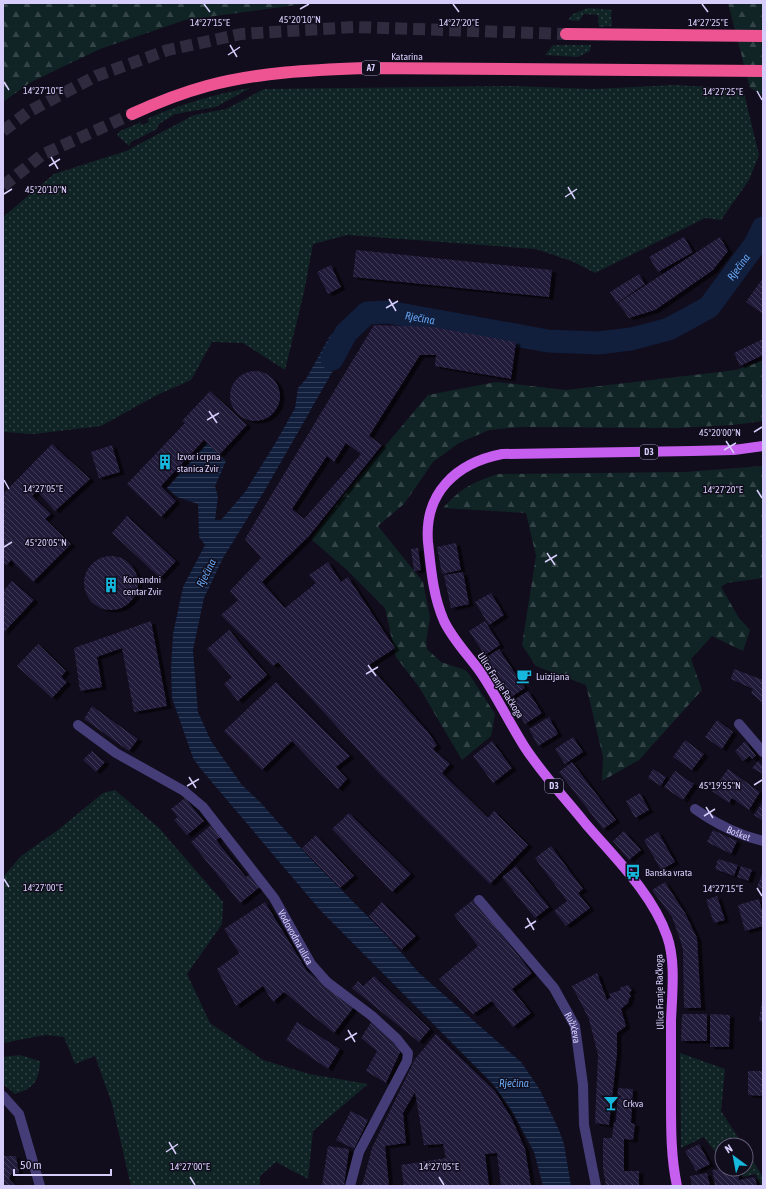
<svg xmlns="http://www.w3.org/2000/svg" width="766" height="1189" viewBox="0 0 766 1189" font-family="'Asap Condensed',sans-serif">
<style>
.green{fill:url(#green-dots)}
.forest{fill:url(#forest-firs)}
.water{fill:url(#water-rules)}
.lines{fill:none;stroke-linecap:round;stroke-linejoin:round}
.river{stroke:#111e3c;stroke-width:23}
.building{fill:url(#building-back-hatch);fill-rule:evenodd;filter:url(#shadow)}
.highway-tunnel{stroke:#2f2a3d;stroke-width:12;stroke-dasharray:12 6;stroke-linecap:butt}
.minor{stroke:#443d77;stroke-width:10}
.major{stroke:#c65fef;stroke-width:10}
.highway{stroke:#ee5491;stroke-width:12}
.ticks{fill:none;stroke:#d6cdfa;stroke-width:1.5}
.labels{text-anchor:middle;stroke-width:3;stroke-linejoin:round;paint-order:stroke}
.shield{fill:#110d1c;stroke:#9b93b7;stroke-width:1}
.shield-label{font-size:9px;font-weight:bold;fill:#d6cdfa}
.street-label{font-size:10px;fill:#d6cdfa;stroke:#110d1c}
.poi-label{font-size:10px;fill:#d6cdfa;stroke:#110d1c;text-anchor:start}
.water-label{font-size:11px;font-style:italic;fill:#66a4f0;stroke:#110d1c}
.ticks-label{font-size:10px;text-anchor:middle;fill:#d6cdfa;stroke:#110d1c;stroke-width:3;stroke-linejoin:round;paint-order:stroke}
</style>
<defs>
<pattern id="green-dots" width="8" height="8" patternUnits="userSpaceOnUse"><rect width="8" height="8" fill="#112425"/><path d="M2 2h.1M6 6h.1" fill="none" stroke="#334346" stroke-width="1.8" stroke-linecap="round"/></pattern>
<pattern id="forest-firs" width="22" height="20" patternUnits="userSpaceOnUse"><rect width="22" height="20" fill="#112425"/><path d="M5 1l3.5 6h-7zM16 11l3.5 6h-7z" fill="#334346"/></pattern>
<pattern id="water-rules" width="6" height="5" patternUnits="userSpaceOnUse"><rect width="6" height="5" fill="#111e3c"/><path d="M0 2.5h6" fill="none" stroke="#333e59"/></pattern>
<pattern id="building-back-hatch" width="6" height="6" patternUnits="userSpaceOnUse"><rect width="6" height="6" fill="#241b3b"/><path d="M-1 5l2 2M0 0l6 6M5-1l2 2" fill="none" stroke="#433b58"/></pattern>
<filter id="shadow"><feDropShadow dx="4.5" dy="2.5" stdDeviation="0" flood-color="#0009"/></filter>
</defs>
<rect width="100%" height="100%" fill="#110d1c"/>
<g class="green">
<path d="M588 8 612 10 611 15 612 26 599 27 598 15 584 14 579 21 568 20 573 14Z"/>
<path d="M553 45H591L590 51 578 57 545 55Z"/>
<path d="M675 85 743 89 759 155 749 180 721 220 705 218 595 273 574 262 536 249 347 235 313 244 304 292 285 370 243 343 212 342 191 380 157 395 101 426 34 434 3 432V217L54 174 126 151 194 115 226 109 264 89 512 86 594 89Z"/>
<path d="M250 88 216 107 175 114 159 124 157 129 131 142 129 146 117 135 120 131 139 123V121L142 125 149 122 147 119C180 104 215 94 250 88Z"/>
<path d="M115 790 159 828 223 902 222 924 187 974 210 1023 263 1060 309 1074 368 1084 313 1131 308 1179 276 1162 260 1176V1186H131L112 1104 95 1056 75 1064 64 1037 45 1035 3 1043V877L21 856 58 830 103 793Z"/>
<path d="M680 1053 725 1069 721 1111 743 1145H722V1161L704 1137 681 1148Z"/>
<path d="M20 1055 40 1061C39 1081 34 1088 15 1094L3 1084V1057Z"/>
<path d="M746 1150 763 1177V1186H760L756 1174 742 1177 741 1169H746Z"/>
</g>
<g class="forest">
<path d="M3 3H311L185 20 100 49 31 82 3 102Z"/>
<path d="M728 3H763V95L750 88Z"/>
<path d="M763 360V421L733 425 676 428 522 427 489 430 459 443 433 462 404 504 378 526 423 582 430 617 426 642 427 649 441 662 465 670 469 674 495 714 491 736 462 760 419 687 396 657 385 608 348 571 311 539 343 496 428 395 496 382 566 390 736 370Z"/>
<path d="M763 466V578L727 583 721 587 739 618 750 630 743 651 712 636 691 659 702 690 639 760 602 781 603 757 586 685 536 666 522 645 536 556 526 513 443 508C461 488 473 482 498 474L685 472Z"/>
</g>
<path class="water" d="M342 329 354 334 265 490 223 558 204 598 193 650 198 712 211 741 242 785 260 802 309 857 386 935 419 973 521 1062 540 1090 559 1130 564 1144 571 1186H543L534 1152 512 1111 493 1084 320 910 200 768 193 758 172 698 171 669 173 634 183 587 205 545 199 537 198 504 177 497 167 488 207 443 226 461 215 486 218 497 215 520H221L245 492 276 442 295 408 298 388 306 379 331 334Z"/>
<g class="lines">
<path class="river" id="s1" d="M332 359 346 333 367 313 388 312 548 341 598 343 631 339 669 329 709 307 756 243 763 228"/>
</g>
<g class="building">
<path d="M684 237 693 252 658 272 649 257Z"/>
<path d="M720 237 728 251 713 270 655 310 629 318 618 303Z"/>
<path d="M356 250 552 270 549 297 353 277Z"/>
<path d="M331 265 341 287 328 294 317 272Z"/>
<path d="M639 274 645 284 617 303 610 292Z"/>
<path d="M763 278V314L746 302Z"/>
<path d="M374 325 432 327 516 342 511 379 435 366 436 355H420L369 436 382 445 309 536 262 582 285 608 316 583 309 575 328 562 341 582 348 577 395 648 369 665 428 732 437 745 433 749 450 764 442 773 488 818 494 811 528 845 490 884 380 774 278 662 273 666 221 615 238 600 230 591 261 558 245 539ZM346 443 361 454 304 519 292 509 327 456 334 462Z"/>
<path d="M763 339V355L740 366 734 353Z"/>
<circle cx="255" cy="396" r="25"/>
<path d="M210 391 247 425 219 455 204 440 161 486 176 501 161 517 127 484 185 423 182 421Z"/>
<path d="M52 444 90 479 55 511 37 491 32 496 51 514 45 519 71 544 33 582 11 560 7 565 3 562V494Z"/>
<path d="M112 445 120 472 99 478 91 452Z"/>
<path d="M127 516 176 561 160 578 112 533Z"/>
<path d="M456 543 461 570 442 574 437 547Z"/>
<path d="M418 548 421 570 414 571 411 549Z"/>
<circle cx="111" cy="583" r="27"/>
<path d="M463 572 469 604 451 608 444 575Z"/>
<path d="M12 581 34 600 3 633V591Z"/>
<path d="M491 593 504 615 489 625 475 602Z"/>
<path d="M151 621 167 706 134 712 122 648 97 657 102 687 80 691 74 648Z"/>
<path d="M485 621 500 645 485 655 469 631Z"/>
<path d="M229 630 267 675 238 701 224 684 232 677 207 649Z"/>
<path d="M38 644 66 671 61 677 67 682 52 698 17 666Z"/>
<path d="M499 649 525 688 511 697 485 658Z"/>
<path d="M734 669 763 680V703L751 693 753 689 731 679Z"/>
<path d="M276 682 350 756 336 767 347 779 338 789 292 741 262 770 224 731Z"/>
<path d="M528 691 542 713 525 724 511 702Z"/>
<path d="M92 706 138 739 129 751 84 719Z"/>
<path d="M549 717 558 734 538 746 529 729Z"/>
<path d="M717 720 733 732 722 749 705 737Z"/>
<path d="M573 737 583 752 565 764 555 749Z"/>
<path d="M685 740 704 754 692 770 673 757Z"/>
<path d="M492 741 512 768 493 783 473 756Z"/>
<path d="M745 741 756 756 752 759 750 756 743 761 735 751Z"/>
<path d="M92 751 105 762 96 772 83 760Z"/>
<path d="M758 761 763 766V774L752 768Z"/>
<path d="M572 762 616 820 603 829 559 772Z"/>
<path d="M653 769 666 777 661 786 648 778Z"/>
<path d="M728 769 760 792 749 810 732 798 729 803 712 791Z"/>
<path d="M675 771 694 784 683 800 664 787Z"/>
<path d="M640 793 649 810 635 818 626 801Z"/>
<path d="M185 798 204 821 187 835 174 820 178 817 171 809Z"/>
<path d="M763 802V821L754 815Z"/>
<path d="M349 813 411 874 392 892 332 829Z"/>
<path d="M211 825 221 837 216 840 246 877 250 874 260 887 240 903 191 842Z"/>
<path d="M713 830 737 841 731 854 707 842Z"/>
<path d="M624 831 641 850 629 860 613 841Z"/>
<path d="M658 832 675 862 661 870 644 840Z"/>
<path d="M316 835 354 876 340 888 302 848Z"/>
<path d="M551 846 583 889 578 893 590 908 566 926 554 911 567 901 535 858Z"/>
<path d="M718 859 738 865 734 876 715 869Z"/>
<path d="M516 866 549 907 535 918 502 877Z"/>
<path d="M741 866 752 870 748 881 737 877Z"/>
<path d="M763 872V890L757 887Z"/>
<path d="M665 882 685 913 697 938 701 1008H684L683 950 680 939 672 917 652 890Z"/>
<path d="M717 896 725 920 714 923 706 900Z"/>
<path d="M474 899 532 973 512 989 531 1013 513 1027 492 1001 473 1014 439 979 478 946 454 915Z"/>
<path d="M759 899 763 915V926L745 931 738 905Z"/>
<path d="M265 902 307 971 354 1007 334 1033 284 992 273 1002 263 986 236 1006 217 969 239 953 224 929Z"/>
<path d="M382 902 416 936 401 950 369 916Z"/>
<path d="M597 973 607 1000 611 997 609 994 621 990 619 988 628 985 632 990 629 993 631 996 628 1000 629 1002 621 1009 626 1026 617 1033V1053L609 1125 595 1123 598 1055 589 1019 572 986Z"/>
<path d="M374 976 430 1029 419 1042 352 988 358 981 363 986Z"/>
<path d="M762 1000H763V1022L759 1021Z"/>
<path d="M682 1014H707V1041H681Z"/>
<path d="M710 1014 730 1015 729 1047H710Z"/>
<path d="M372 1021 401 1050 386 1083 366 1071 377 1051 361 1038Z"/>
<path d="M297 1022 340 1049 328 1069 286 1040Z"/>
<path d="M436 1034 495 1091 512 1119 525 1149 531 1186H501L497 1153 485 1154 489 1186H404L401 1165 446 1158 443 1144 424 1145 415 1092 403 1113 406 1143 385 1146 389 1186H362L372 1148 415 1059Z"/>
<path d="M748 1071H763V1096L748 1095Z"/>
<path d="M618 1088 633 1089 631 1123 635 1124 633 1140 624 1139V1171H639V1186H606L603 1169V1138H612L614 1122H616Z"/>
<path d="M351 1111 368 1120 354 1149 336 1140Z"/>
<path d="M699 1144 710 1164 696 1171 685 1151Z"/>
<path d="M328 1146 349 1149 344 1186H322Z"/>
<path d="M3 1156H16L19 1173 11 1174 9 1179 16 1186H3Z"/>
<path d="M722 1169H737L739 1180 755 1177 757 1186H714L715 1184 712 1170Z"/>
<path d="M707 1173 710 1186H692L690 1176Z"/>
</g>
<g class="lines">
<g class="highway-tunnel">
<path d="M3 131 28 112 96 76 168 50 241 34 354 27 566 34"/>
<path d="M3 186 42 155 132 114"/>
</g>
<g class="minor">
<path d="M739 724 763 752"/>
<path id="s2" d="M78 725 116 753 184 791 203 807 274 898 311 964 327 982 372 1016 397 1039 408 1053 407 1061 359 1152 350 1186"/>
<path id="s3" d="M695 809C716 824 738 835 763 841"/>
<path id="s4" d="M479 900 554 988 575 1026 583 1085 584 1125 596 1186"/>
<path d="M3 1096 19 1114 40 1186"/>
</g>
<path class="major" d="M677 1186C671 1158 671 1130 671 1101 671 1074 671 1047 671 1021 672 994 676 961 667 936 652 893 614 857 585 823 565 798 542 774 524 746 509 722 497 697 481 673 469 656 453 640 444 621 433 596 431 569 428 542 424 493 456 463 502 454L692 451 734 450 763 446"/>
<g class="highway">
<path d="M566 34 763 36"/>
<path d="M132 114C156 103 181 93 207 86 259 72 312 70 365 68L763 71"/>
</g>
</g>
<path class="ticks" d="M204 4 210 12M453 4 459 12M702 4 708 12M300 9 309 4M230 45 237 57M228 55 240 47M4 82 9 90M757 91 762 100M51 157 58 169M49 166 60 159M568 187 575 199M4 194 12 189M565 197 577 189M389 299 396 311M386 308 398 301M209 411 217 423M207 420 219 413M754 432 762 427M726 441 734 453M724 450 736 443M4 480 9 489M757 490 762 498M4 547 12 542M547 553 555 565M545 562 557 555M368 665 376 676M366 674 378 667M189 777 196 788M754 785 762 780M187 786 199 779M706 807 713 818M704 816 715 809M4 879 9 887M757 888 762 896M527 918 534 930M525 928 536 921M348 1030 355 1042M345 1040 357 1033M169 1142 176 1154M166 1152 178 1144M190 1177 195 1185M439 1177 444 1185"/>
<defs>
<g id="building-bare" transform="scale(1.2)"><path d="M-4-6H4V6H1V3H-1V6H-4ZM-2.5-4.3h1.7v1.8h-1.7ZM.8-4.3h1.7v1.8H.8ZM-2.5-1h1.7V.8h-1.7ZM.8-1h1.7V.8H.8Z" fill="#16b8dd" stroke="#110d1c" stroke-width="2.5" paint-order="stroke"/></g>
<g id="cafe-bare" transform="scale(1.2)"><path d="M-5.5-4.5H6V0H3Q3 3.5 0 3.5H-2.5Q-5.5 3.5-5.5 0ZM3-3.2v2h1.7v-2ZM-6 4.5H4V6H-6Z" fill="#16b8dd" stroke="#110d1c" stroke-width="2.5" paint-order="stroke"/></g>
<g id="bus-bare" transform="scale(1.2)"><path d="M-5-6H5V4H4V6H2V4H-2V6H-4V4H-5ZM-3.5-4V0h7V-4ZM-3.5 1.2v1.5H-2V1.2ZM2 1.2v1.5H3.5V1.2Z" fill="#16b8dd" stroke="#110d1c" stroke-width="2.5" paint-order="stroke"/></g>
<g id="bar-bare" transform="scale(1.2)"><path d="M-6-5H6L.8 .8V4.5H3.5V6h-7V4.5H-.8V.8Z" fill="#16b8dd" stroke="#110d1c" stroke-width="2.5" paint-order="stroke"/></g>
</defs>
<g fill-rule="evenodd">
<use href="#building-bare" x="165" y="462"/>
<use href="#building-bare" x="111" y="585"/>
<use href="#cafe-bare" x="524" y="676"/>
<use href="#bus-bare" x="633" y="872"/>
<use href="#bar-bare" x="611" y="1103"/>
</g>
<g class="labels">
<g class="shield">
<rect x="362" y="61" width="18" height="14" rx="3"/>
<rect x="640" y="445" width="18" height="14" rx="3"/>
<rect x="545" y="779" width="18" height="14" rx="3"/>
</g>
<g class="shield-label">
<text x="371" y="71">A7</text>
<text x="649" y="455">D3</text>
<text x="554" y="789">D3</text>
</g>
<g class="street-label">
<text x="407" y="60">Katarina</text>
<text transform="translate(501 685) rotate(57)" y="4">Ulica Franje Račkoga</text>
<text dy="4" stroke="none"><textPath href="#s3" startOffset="50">Bošket</textPath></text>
<text dy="4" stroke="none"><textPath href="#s2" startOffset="310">Vodovodna ulica</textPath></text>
<text transform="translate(659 992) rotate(-91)" y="4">Ulica Franje Račkoga</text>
<text dy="4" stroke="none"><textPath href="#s4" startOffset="160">Ružićeva</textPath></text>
</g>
<g class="poi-label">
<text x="177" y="460">Izvor i crpna<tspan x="177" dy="12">stanica Zvir</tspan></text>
<text x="123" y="583">Komandni<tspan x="123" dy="12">centar Zvir</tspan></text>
<text x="536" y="680">Luizijana</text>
<text x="645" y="876">Banska vrata</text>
<text x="623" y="1107">Crkva</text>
</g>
<g class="water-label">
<text dy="4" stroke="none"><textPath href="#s1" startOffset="460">Rječina</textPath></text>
<text dy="4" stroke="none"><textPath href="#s1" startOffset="112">Rječina</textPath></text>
<text transform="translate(206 573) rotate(-63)" y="4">Rječina</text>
<text x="514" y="1087">Rječina</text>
</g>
</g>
<g class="ticks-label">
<text x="300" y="23">45°20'10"N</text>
<text x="210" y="26">14°27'15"E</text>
<text x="459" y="26">14°27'20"E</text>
<text x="708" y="26">14°27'25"E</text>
<text x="43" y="94">14°27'10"E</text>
<text x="723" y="95">14°27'25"E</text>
<text x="46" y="193">45°20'10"N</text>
<text x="720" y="436">45°20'00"N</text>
<text x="43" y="492">14°27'05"E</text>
<text x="723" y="493">14°27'20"E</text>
<text x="46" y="546">45°20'05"N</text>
<text x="720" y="789">45°19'55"N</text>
<text x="43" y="891">14°27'00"E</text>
<text x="723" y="892">14°27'15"E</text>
<text x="190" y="1170">14°27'00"E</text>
<text x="439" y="1170">14°27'05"E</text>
</g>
<rect width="766" height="1189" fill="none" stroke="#d6cdfa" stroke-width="8"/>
<g transform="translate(734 1157) rotate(328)"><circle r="19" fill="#110d1c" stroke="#605a75"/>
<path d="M0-3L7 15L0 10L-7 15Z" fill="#16b8dd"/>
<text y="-6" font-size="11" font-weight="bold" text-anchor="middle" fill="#d6cdfa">N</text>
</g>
<path d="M14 1169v6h97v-6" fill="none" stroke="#d6cdfa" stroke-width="2"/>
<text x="20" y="1169" font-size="12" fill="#d6cdfa" stroke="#110d1c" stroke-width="3" paint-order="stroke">50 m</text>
</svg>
